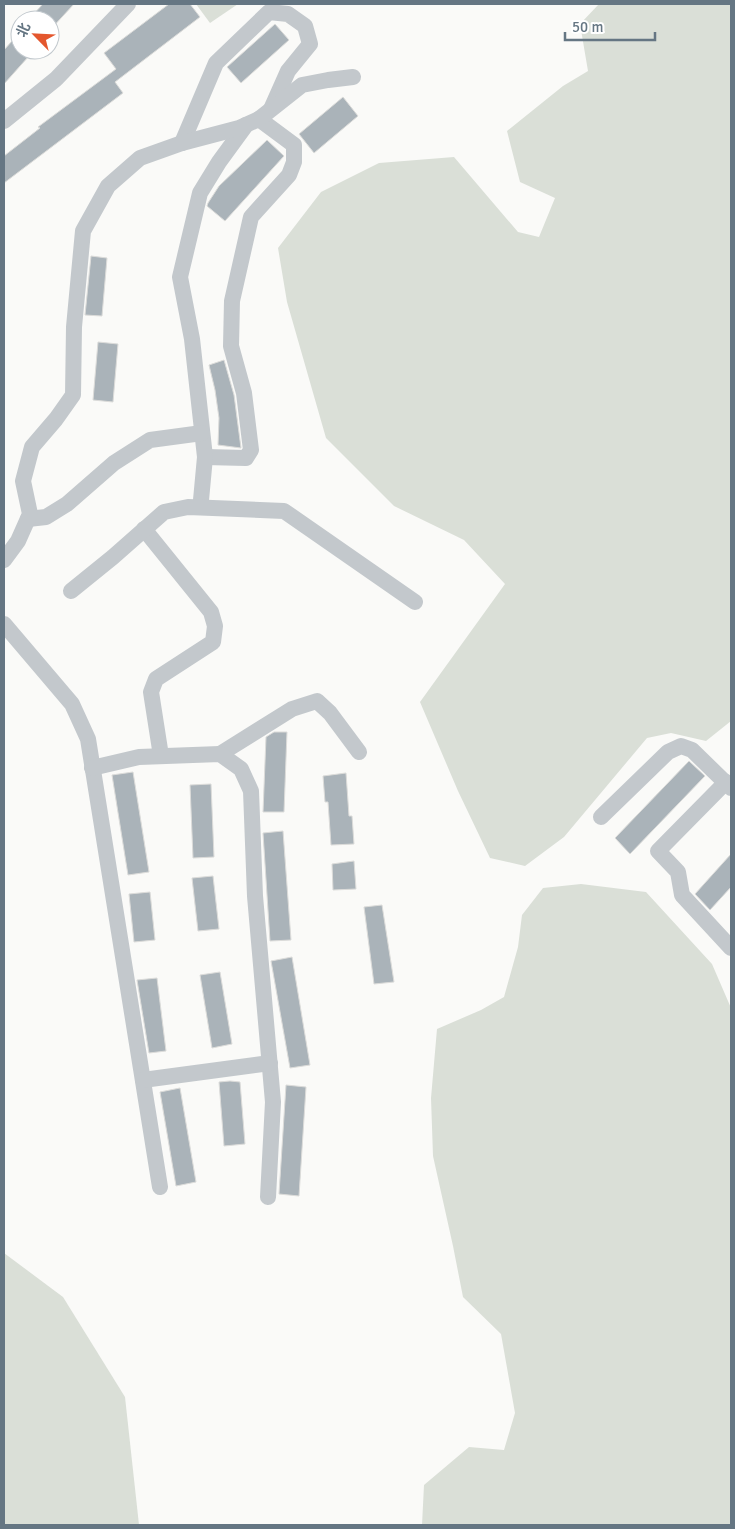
<svg xmlns="http://www.w3.org/2000/svg" width="735" height="1529" viewBox="0 0 735 1529" font-family="Signika,'Noto Sans SC',sans-serif">
<style>
.green{fill:#dadfd7}
.building{fill:#aab3b9;stroke:#dcdcda}
.lines{fill:none;stroke-linecap:round;stroke-linejoin:round}
.minor{stroke:#c3c8cc;stroke-width:16}
</style>
<rect width="100%" height="100%" fill="#fafaf8"/>
<g class="green">
<path d="M196 4H238L210 23Z"/>
<path d="M599 4H731V721L706 741 671 733 647 738 564 837 525 866 490 858 458 791 420 702 505 584 464 540 394 506 326 438 287 302 278 248 321 192 379 163 454 157 518 232 539 237 555 198 520 182 507 131 563 86 588 71 580 24Z"/>
<path d="M581 884 646 892 712 964 731 1008V1525H422L424 1485 469 1447 504 1450 515 1413 501 1334 463 1297 453 1246 433 1156 431 1098 437 1029 481 1010 504 997 518 947 522 915 543 888Z"/>
<path d="M4 1253 63 1297 125 1397 139 1525H4Z"/>
</g>
<g class="building">
<path d="M43 4H74L50 30V20H28Z"/>
<path d="M169 4H190L200 17 115 82 123 93 4 183V156L40 128 38 127 116 69 104 53Z"/>
<path d="M275 24 289 40 241 83 227 67Z"/>
<path d="M12 41 20 48V50H22L29 56 4 84V50Z"/>
<path d="M343 97 358 116 314 153 299 134Z"/>
<path d="M267 140 284 156 225 221 207 206 208 203 219 186Z"/>
<path d="M91 256 107 258 102 316 85 315Z"/>
<path d="M98 342 118 344 113 402 93 400Z"/>
<path d="M224 360 234 395 241 448 218 445 219 418 215 390 209 365Z"/>
<path d="M274 732H287L284 812H263L266 737Z"/>
<path d="M689 761 705 776 630 854 615 838Z"/>
<path d="M133 772 149 872 128 875 112 775Z"/>
<path d="M346 773 349 816H352L354 844 331 845 328 802H325L323 776Z"/>
<path d="M211 784 214 857 193 858 190 785Z"/>
<path d="M283 831 291 940 270 941 263 833Z"/>
<path d="M731 854V887L710 910 695 894Z"/>
<path d="M354 861 356 889 333 890 332 864Z"/>
<path d="M213 876 219 929 198 931 192 878Z"/>
<path d="M150 892 155 940 134 942 129 894Z"/>
<path d="M382 905 394 982 374 984 364 907Z"/>
<path d="M292 957 310 1065 290 1068 271 961Z"/>
<path d="M220 972 232 1044 212 1048 200 975Z"/>
<path d="M157 978 166 1051 149 1053 137 980Z"/>
<path d="M230 1081 240 1082 245 1144 224 1146 219 1082Z"/>
<path d="M286 1085 306 1087 299 1196 279 1194Z"/>
<path d="M180 1088 196 1182 176 1186 160 1092Z"/>
</g>
<g class="lines">
<g class="minor">
<path d="M4 121 56 79 128 4"/>
<path d="M182 143 216 63 269 12 288 14 305 26 310 44 288 71 272 107"/>
<path d="M205 457 246 458 251 450 244 393 231 346 232 301 251 217 289 175 294 162V145L259 119"/>
<path d="M201 500 205 457 192 339 180 277 200 193 219 162 246 125"/>
<path d="M28 519 46 517 67 504 114 463 150 440 202 433"/>
<path d="M144 529 211 612 215 626 213 642 156 679 151 692 161 756"/>
<path d="M4 560 18 541 30 514 23 481 32 447 56 419 73 395 74 327 83 231 108 186 140 158 182 143 239 128 259 119 302 85 328 80 353 77"/>
<path d="M71 591 113 557 164 512 188 507 284 511 415 602"/>
<path d="M4 624 72 704 88 739 160 1187"/>
<path d="M220 754 292 709 317 701 330 713 359 752"/>
<path d="M92 768 139 757 220 754 241 769 251 791 255 896 273 1102 268 1197"/>
<path d="M726 782 658 851 678 872 682 895 731 948"/>
<path d="M601 817 668 752 681 746 692 750 731 788"/>
<path d="M143 1080 270 1063"/>
</g>
</g>
<rect width="735" height="1529" fill="none" stroke="#657683" stroke-width="10"/>
<g transform="translate(35 35) rotate(294)"><circle r="24" fill="#ffffff" stroke="#c1c8cd"/>
<path d="M0-4L9 19L0 12L-9 19Z" fill="#e4572e"/>
<text y="-8" font-size="14" font-weight="bold" text-anchor="middle" fill="#657683">北</text>
</g>
<path d="M565 32v8h90v-8" fill="none" stroke="#657683" stroke-width="2.5"/>
<text x="572" y="32" font-size="15" fill="#657683" stroke="#ffffff" stroke-width="4" paint-order="stroke">50 m</text>
</svg>
